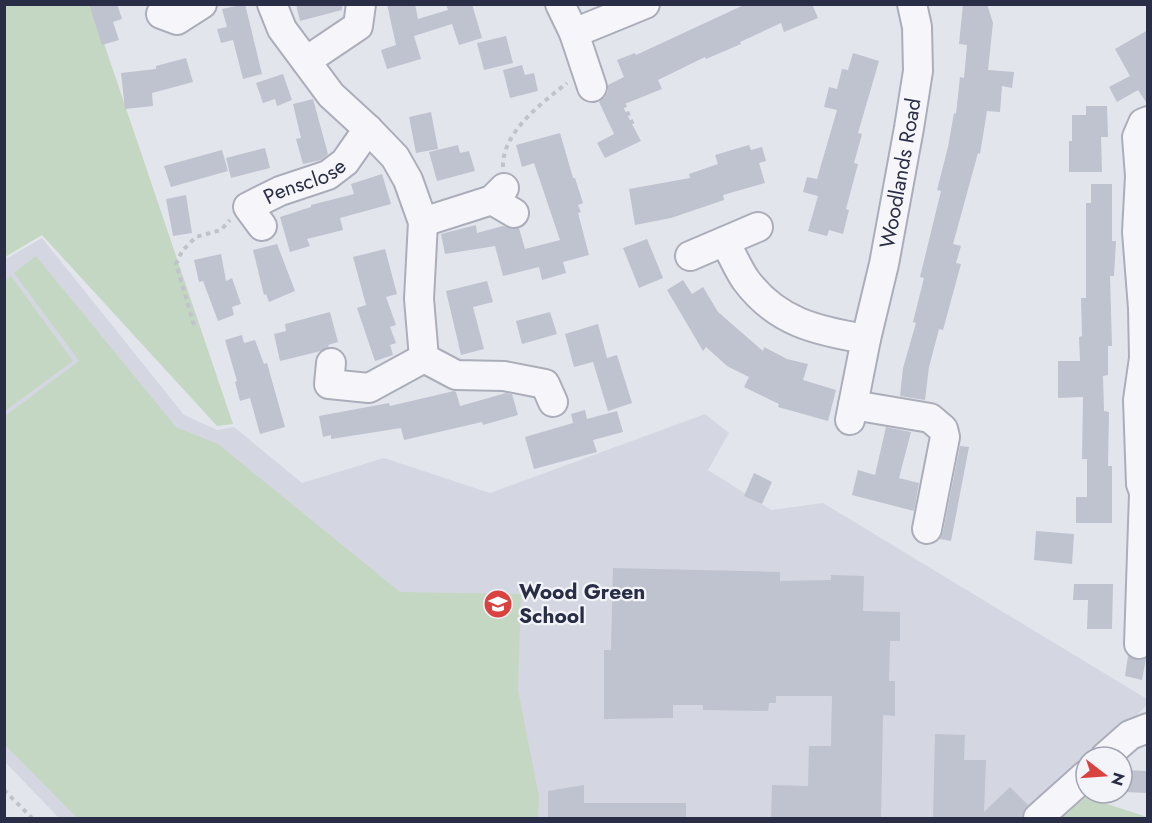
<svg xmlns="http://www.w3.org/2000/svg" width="1152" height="823" viewBox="0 0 1152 823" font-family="Jost,sans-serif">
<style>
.built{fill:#d4d7e1}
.green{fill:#c4d7c3}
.building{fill:#bfc2cf}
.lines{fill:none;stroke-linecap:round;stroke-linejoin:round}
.minor-casing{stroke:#abaeba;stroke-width:32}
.path{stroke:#c1c2cb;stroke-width:4;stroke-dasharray:4.5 4.5;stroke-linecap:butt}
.minor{stroke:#f6f6fa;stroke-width:28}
.labels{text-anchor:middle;stroke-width:4.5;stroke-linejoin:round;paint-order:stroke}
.street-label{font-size:21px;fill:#292e46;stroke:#f3f4f9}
.poi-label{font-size:21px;font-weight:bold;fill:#292e46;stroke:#f3f4f9;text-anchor:start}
</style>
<rect width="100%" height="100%" fill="#e3e5ec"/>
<path class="built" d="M42 238 184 415 217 430 234 427 302 483 384 458 490 493 705 414 729 433 708 470 771 510 823 503 1147 699V705L1093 757H1086V764L1029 818H59L5 762 4 260Z"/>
<g class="green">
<path d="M4 5H91L233 424 217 426 42 235 5 257Z"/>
<path d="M36 256 176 427 218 444 400 592 521 594 518 690 539 796 538 818H77L5 745V416L79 361 14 273Z"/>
<path d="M11 276 73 361 5 411V281Z"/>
<path d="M1086 797 1147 817V818H1062Z"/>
</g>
<g class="building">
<path d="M89 4H117L122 19 113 22 119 40 102 45Z"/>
<path d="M245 4 262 74 243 79 233 40 221 43 217 29 227 27 222 9Z"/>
<path d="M296 4H342V10L300 21Z"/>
<path d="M387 4H415L418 19 448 10 446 4H472L482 38 459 45 452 24 414 36 421 59 387 69 381 50 396 45Z"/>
<path d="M746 4H812L818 18 784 32 781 23 740 42 741 44 706 59 705 57 658 80 662 89 622 105 641 141 605 158 597 143 614 134 599 102 605 97 608 91V85L624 77 617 60 635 53 636 55Z"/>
<path d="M963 4H987L993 23 988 70 1014 72 1012 88 1002 86 1000 112 987 111 980 154 978 153 953 244 961 246 956 263 961 264 943 330 939 329 929 367 925 400 900 396 903 368 916 323 913 322 924 278 920 277 941 191 937 190 948 147 954 113 956 114 960 77 964 78 967 45 959 44Z"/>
<path d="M1148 30V105L1138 90 1117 102 1109 87 1130 76 1115 49Z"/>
<path d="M506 36 513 63 484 70 477 43Z"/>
<path d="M853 53 879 61 858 133 862 134 854 163 858 164 846 209 849 210 843 234 829 230 827 236 808 231 818 196 803 192 807 177 817 179 837 110 824 107 829 87 837 89 842 69 848 70Z"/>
<path d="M186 58 193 82 152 93 153 106 125 109 121 73 156 69V66Z"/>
<path d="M522 65 525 75 534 73 538 91 510 98 503 70Z"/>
<path d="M283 74 292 100 277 106 275 99 263 103 256 83Z"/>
<path d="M313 99 328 154 321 160 303 164 296 139 301 138 293 104Z"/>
<path d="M1086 106H1107L1108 137H1101L1102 172H1069V141H1072V115H1086Z"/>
<path d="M431 112 438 149 416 153 409 117Z"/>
<path d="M560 133 573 178H575L583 203 578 205 581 212 578 213 589 255 563 262 566 273 542 280 539 267 503 276 495 246 445 254 441 234 476 225 477 233 503 226 513 229 519 228 525 249 560 240 534 163 522 167 516 145Z"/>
<path d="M458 145 460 153 469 151 475 171 437 181 429 152Z"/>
<path d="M749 145 751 150 762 147 766 161 759 163 765 183 723 195 724 200 671 218 635 225 629 189 690 178 689 174 718 164 715 155Z"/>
<path d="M265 148 270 168 231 178 226 158Z"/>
<path d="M222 150 228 171 171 187 164 166Z"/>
<path d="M382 174 391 204 340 218 343 230 307 239 310 246 290 252 280 217 311 207V205L354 194 351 184Z"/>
<path d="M1091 184H1112V241H1116L1114 276H1110L1112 346H1108V375L1103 376 1104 411 1109 412 1108 466H1112V523H1076V497H1087V459H1082L1083 397 1058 398V361H1080L1079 337 1082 336 1081 298H1086V203H1091Z"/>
<path d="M186 195 192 233 173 236 166 199Z"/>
<path d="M647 239 663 278 639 288 623 248Z"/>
<path d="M277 244 295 291 269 302 266 294 264 295 253 250Z"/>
<path d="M385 249 397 294 386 297 396 325 390 327 396 343 390 345 393 355 375 361 357 308 366 305 353 257Z"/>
<path d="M221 254 226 281 232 278 241 304 232 307 234 315 218 321 203 281 199 282 194 260Z"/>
<path d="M683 280 692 294 703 287 718 312 763 351 764 347 787 359 808 364 803 380 836 390 828 421 778 407 779 404 744 387 749 377 727 366 706 347 703 351 667 290Z"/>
<path d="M487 281 493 302 473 307 484 349 461 355 446 291Z"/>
<path d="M330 312 338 342 328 345 329 347 321 351 280 361 274 334 286 331 285 324Z"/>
<path d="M550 312 557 334 522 344 516 321Z"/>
<path d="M598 324 607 358 617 355 632 403 608 411 593 362 574 367 565 334Z"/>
<path d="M242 335 244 343 255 340 264 364 267 363 285 427 260 434 250 398 240 401 235 382 237 381 225 340Z"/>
<path d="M454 391 456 392 460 406 506 393 512 394 518 415 483 425 482 422 404 440 401 428 331 439V435L323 437 319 416 389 403 390 406Z"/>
<path d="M585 410 587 419 617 411 623 432 593 440 597 452 534 469 525 437 573 423 571 414Z"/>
<path d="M886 427 911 432 899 478 919 483 914 511 852 495 858 470 875 475Z"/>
<path d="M960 446 969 447 951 541 940 539 943 532Z"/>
<path d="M754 473 772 482 762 504 744 496Z"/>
<path d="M1036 531 1074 534 1072 564 1034 560Z"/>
<path d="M613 568 780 572V581L831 580V575L864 576 863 611 900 612V641H890L889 681H895V716L883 715 881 819H771L772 785 808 786 809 746H831L832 696H776V703H769L768 711 703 710V705H673V718L604 719V650H611Z"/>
<path d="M1074 584H1113L1112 629H1087L1088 600H1073Z"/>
<path d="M1128 656 1138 660 1146 659 1142 680 1125 676Z"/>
<path d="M935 734 965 735 964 760H986L984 812 1010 787 1028 805 1023 812 1022 819H933Z"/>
<path d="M1124 770 1148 771V793L1123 792Z"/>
<path d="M584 785V803H686V819H548V791Z"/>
</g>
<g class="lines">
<g class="minor-casing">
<g id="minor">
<path d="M272 4 282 29 331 95 368 129 395 157 408 180 423 222 419 299 424 358 456 375 504 376 545 384 553 402"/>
<path d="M560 4 574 33 645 4"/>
<path d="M161 14 177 20 202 4"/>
<path d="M574 33 592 87"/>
<path d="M306 61 358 26 361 4"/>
<path d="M1148 121 1143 123 1137 137 1140 176 1137 232 1143 308 1144 358 1138 400 1141 484 1148 503"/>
<path d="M492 200 514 213"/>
<path d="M423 222 492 200 504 188"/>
<path id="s1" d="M262 226 248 207 280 191 328 175 345 162 368 129"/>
<path d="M725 242C732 254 737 267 745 279 776 322 817 331 866 339"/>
<path d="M690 256 758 227"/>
<path d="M331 363 329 384 369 388 424 358"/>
<path d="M853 405 930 418 943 429 945 437 927 529"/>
<path id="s2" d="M850 420 866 339 884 264 909 128 918 71 917 27 912 4"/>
<path d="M1139 644 1144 494"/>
<path d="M1105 757 1130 735 1148 728"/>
<path d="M1038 818 1086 775"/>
</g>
</g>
<g class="path">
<path d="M616 87 633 125"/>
<path d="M503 167C502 132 542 103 567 83"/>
<path d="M194 325 176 264 182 251 196 237 221 230 230 220"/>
<path d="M4 790 32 818"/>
</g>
<use href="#minor" class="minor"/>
</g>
<defs>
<g id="school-disc" transform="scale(1.5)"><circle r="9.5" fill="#da423f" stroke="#f3f4f9"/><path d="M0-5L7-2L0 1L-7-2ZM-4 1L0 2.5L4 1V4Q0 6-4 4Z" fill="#fff"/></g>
</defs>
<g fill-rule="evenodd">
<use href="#school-disc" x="498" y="604"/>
</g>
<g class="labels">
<g class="street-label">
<text dy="7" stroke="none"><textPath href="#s2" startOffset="252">Woodlands Road</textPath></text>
<text dy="7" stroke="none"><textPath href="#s1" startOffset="86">Pensclose</textPath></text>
</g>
<g class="poi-label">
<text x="519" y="599">Wood Green<tspan x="519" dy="24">School</tspan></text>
</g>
</g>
<rect width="1152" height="823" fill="none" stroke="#292e46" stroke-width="12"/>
<g transform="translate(1104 775) rotate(107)"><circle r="28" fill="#f3f4f9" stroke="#a2a5b1" stroke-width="1.5"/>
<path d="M0-4.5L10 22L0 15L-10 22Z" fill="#da423f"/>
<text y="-9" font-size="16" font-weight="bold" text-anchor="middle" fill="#292e46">N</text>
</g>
</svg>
